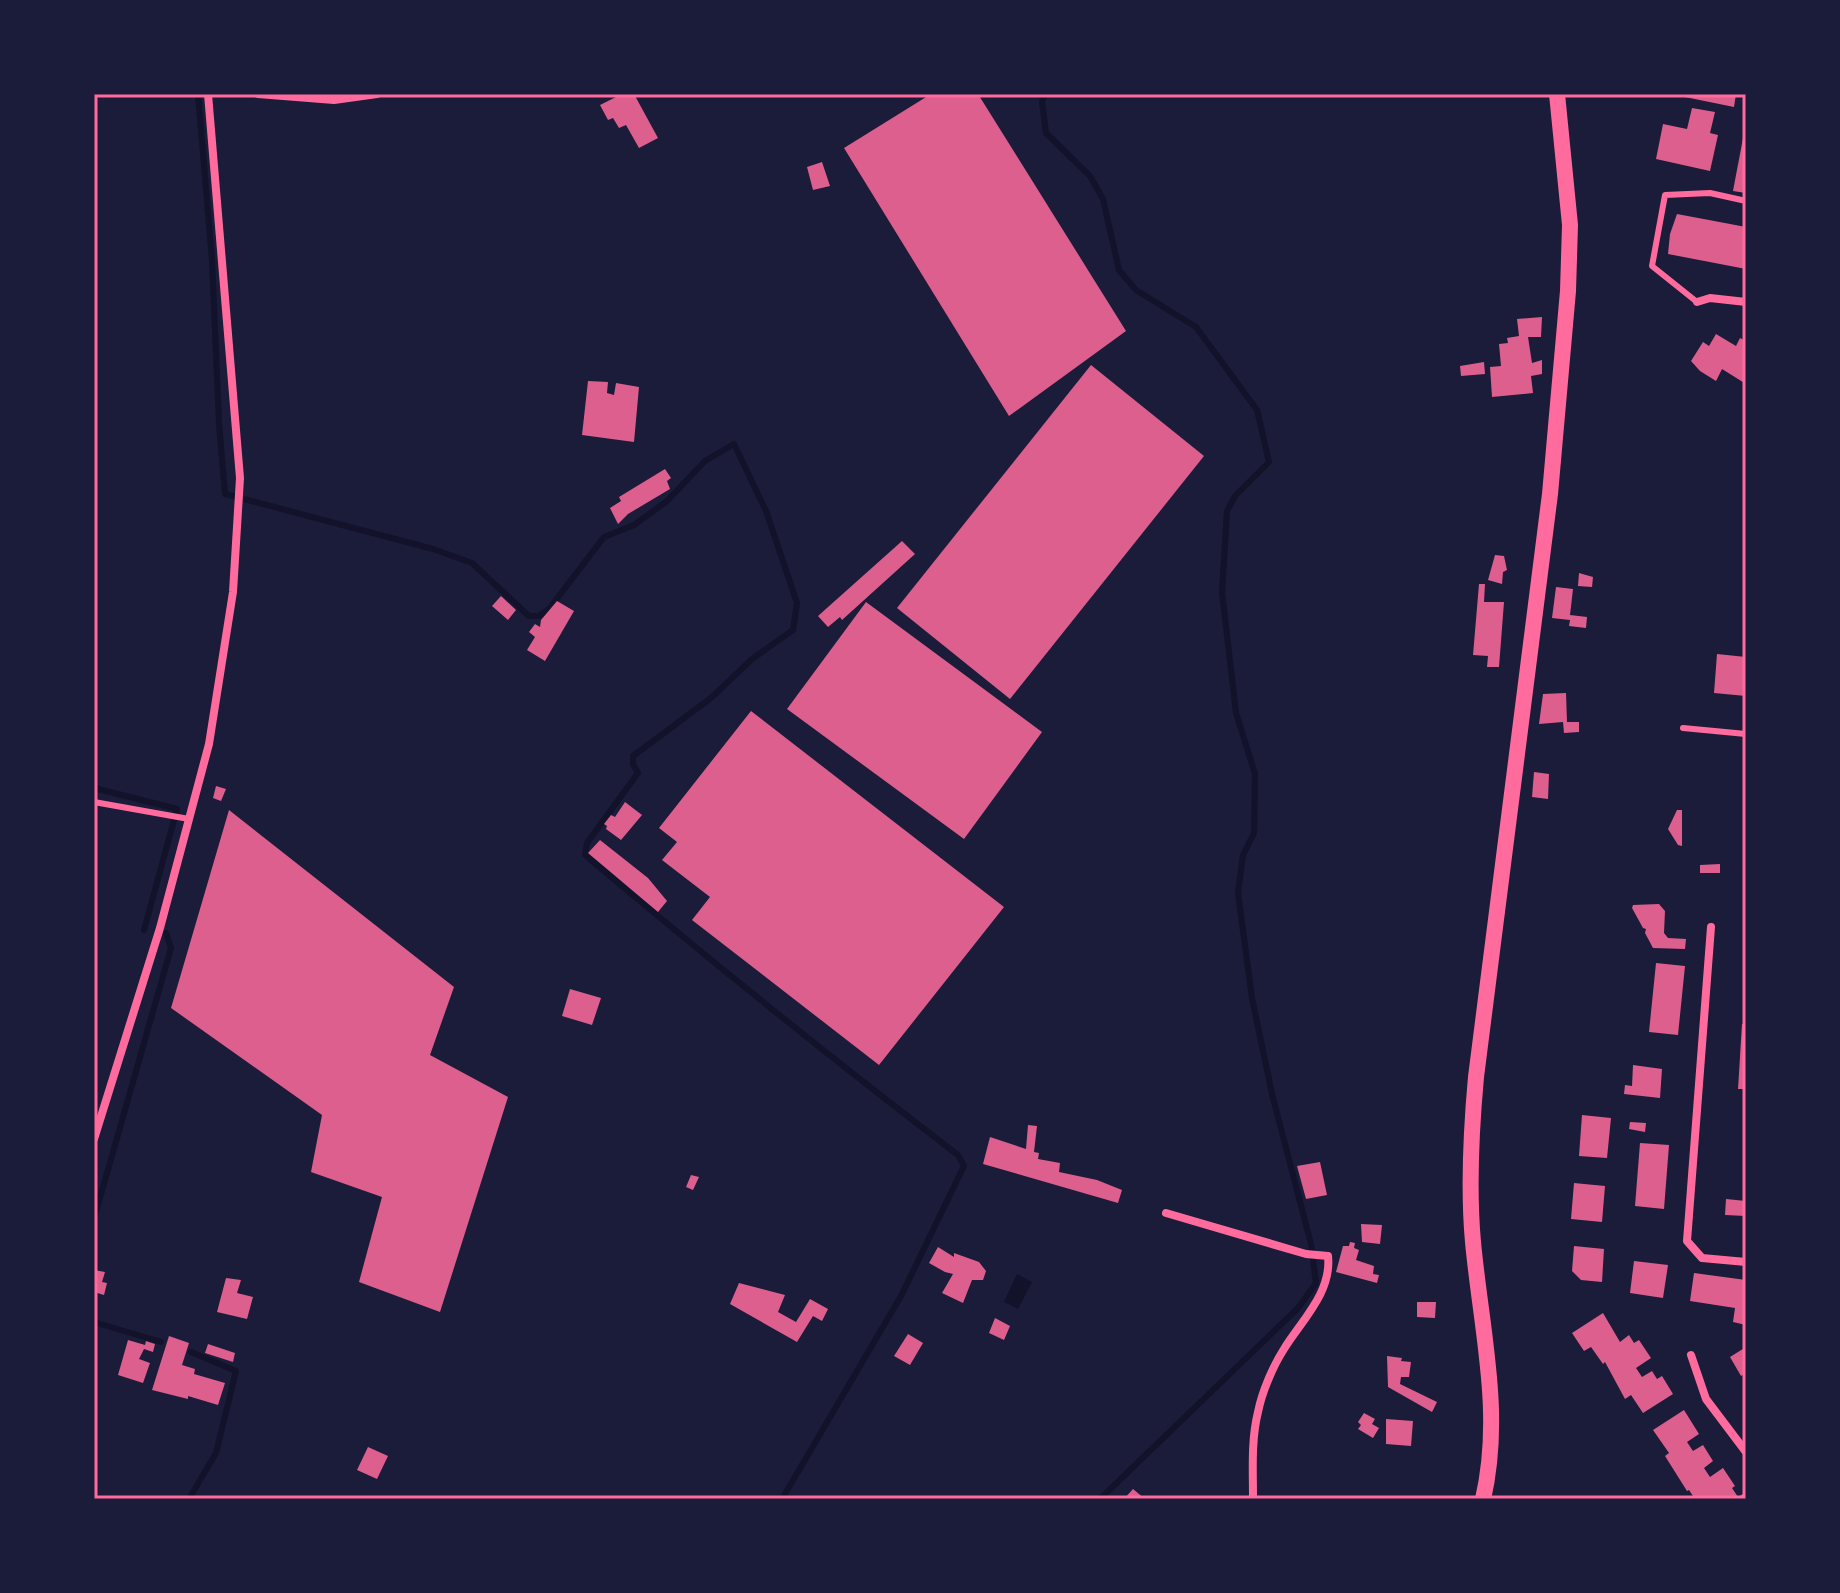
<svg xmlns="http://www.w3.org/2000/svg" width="1840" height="1593" viewBox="0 0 1840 1593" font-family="Lato,sans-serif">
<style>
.water{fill:#12122b}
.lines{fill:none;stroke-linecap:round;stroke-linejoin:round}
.stream{stroke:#12122b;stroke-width:6}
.building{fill:#dd5f8e}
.service{stroke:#ff6b9d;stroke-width:6}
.minor{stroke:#ff6b9d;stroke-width:8}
.secondary{stroke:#ff6b9d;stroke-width:16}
.neatline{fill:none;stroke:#ff6b9d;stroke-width:3}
</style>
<rect width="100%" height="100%" fill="#1b1b3a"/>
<path class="water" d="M1017 1274 1032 1282 1018 1309 1004 1302Z"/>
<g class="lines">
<g class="stream">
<path d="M198 94 212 260 219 423 225 494 433 549 472 563 529 616H539L549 609 604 537 634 525 667 501 705 461 734 444 766 511 797 603 793 630 752 659 711 698 633 756V764L638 773 587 843 585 855C707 958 831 1058 958 1155L964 1166 901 1296 782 1499"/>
<path d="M1045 94 1042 102 1046 133 1090 176 1103 199 1119 270 1136 290 1196 327 1257 410 1269 462 1235 496 1227 511 1222 592 1236 713 1255 774 1254 833 1243 855 1238 893 1252 998 1272 1094 1311 1244 1316 1283 1298 1308 1100 1499"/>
<path d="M94 788 177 809 144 930"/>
<path d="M94 1219 171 948 166 933"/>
<path d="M94 1322 161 1342"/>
<path d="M189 1499 216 1453 236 1371 191 1352"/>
</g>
</g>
<g class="building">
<path d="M622 94H634L658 138 639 148 626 125 619 128 613 118 608 120 600 105Z"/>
<path d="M931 94H978L1126 331 1009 416 844 148Z"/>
<path d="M1670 94H1736L1734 107Z"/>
<path d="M1692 108 1715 112 1710 133 1718 135 1710 171 1656 159 1663 124 1687 129Z"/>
<path d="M1743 138 1746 139V193L1733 191Z"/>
<path d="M822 162 830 186 813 190 807 167Z"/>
<path d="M1677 214 1746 227V269L1668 254 1670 234Z"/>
<path d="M1542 317 1541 337H1528L1532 363 1542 360V374L1531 376 1533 393 1492 397 1490 367 1501 366 1499 344 1508 343 1507 338 1519 336 1517 319Z"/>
<path d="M1716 334 1736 346 1740 338 1746 341V384L1722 369 1716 381 1700 371 1691 361 1703 342 1709 346Z"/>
<path d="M1484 362 1485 374 1461 376 1460 366Z"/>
<path d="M1091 365 1204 456 1010 699 897 608Z"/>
<path d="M588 381 608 382 607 393 614 395 616 383 639 387 634 442 582 435Z"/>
<path d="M665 469 671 478 667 481 670 489 628 514 618 524 610 508 621 501 619 497Z"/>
<path d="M902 541 915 554 842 620 840 617 828 627 818 616Z"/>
<path d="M1495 555 1504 556 1507 570 1503 572 1502 584 1488 580Z"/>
<path d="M1579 573 1593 577 1592 587 1578 586Z"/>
<path d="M1479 584H1485L1484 602H1504L1499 667H1487L1488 656 1473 655Z"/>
<path d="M1556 587 1573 589 1570 615 1587 617 1586 628 1569 626 1570 620 1552 618Z"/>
<path d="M501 596 516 610 508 620 492 606Z"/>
<path d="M557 601 574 611 545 661 527 650 535 637 529 632 535 624 540 627 541 620Z"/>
<path d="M866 602 1042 732 964 839 787 709Z"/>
<path d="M1717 654 1746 657V696L1714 693Z"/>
<path d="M1566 693 1567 722H1579V732L1564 733 1563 722 1539 724 1543 694Z"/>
<path d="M751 711 1004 907 879 1065 692 920 710 897 662 860 677 842 659 828Z"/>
<path d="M1534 772 1549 774 1548 799 1532 797Z"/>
<path d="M216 786 226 789 221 801 213 798Z"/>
<path d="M625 802 642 815 621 840 606 829 607 826 604 824 611 815 615 817Z"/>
<path d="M229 810 454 987 430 1055 508 1097 440 1312 359 1282 382 1197 311 1172 322 1115 171 1008Z"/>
<path d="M1677 810H1682V846L1678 845 1668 829Z"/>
<path d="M600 840 648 878 667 901 658 912 588 853Z"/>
<path d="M1720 864V873H1700V865Z"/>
<path d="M1659 904 1665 911 1664 933 1668 938 1686 939 1685 949 1653 948 1645 933 1646 929 1643 928 1632 908 1633 905Z"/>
<path d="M1656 963 1685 966 1678 1035 1649 1032Z"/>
<path d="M570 989 601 998 592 1025 562 1016Z"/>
<path d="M1742 1024H1746V1089H1738Z"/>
<path d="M1633 1065 1662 1069 1660 1098 1624 1094 1625 1085 1632 1086Z"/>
<path d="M1582 1115 1611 1118 1607 1158 1579 1156Z"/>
<path d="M1630 1122 1646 1123 1645 1132 1629 1129Z"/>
<path d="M1028 1125 1037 1126 1034 1152 1039 1153 1038 1159 1060 1163 1059 1172 1097 1180 1122 1190 1118 1203 983 1164 990 1137 1026 1149Z"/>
<path d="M1640 1143 1669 1145 1664 1209 1635 1206Z"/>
<path d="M1320 1162 1327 1195 1306 1199 1297 1166Z"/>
<path d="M691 1175 699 1177 693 1190 686 1187Z"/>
<path d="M1574 1183 1605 1186 1602 1222 1571 1219Z"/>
<path d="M1726 1199 1746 1201V1216L1725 1215Z"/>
<path d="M1361 1224 1382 1225 1380 1244 1362 1242Z"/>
<path d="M1350 1242 1355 1243 1354 1248 1359 1250 1356 1260 1374 1266 1373 1274 1379 1275 1377 1283 1336 1272 1343 1246H1349Z"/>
<path d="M1574 1246 1604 1249 1602 1282 1581 1280 1572 1271Z"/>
<path d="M938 1247 954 1257V1253L979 1262 986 1271 983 1280H972L963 1303 942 1293 953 1274 945 1272 929 1263Z"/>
<path d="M1634 1261 1668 1265 1663 1298 1630 1293Z"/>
<path d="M94 1270 105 1272 102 1282 107 1283 104 1295 94 1292Z"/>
<path d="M1694 1273 1746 1280V1325L1733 1322 1735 1308 1690 1301Z"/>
<path d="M226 1278 241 1280 237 1293 253 1297 247 1319 217 1312Z"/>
<path d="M739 1283 785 1295 778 1312 796 1322 810 1299 828 1309 822 1321 813 1316 797 1342 730 1304Z"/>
<path d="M1417 1302H1436L1435 1318 1417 1317Z"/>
<path d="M1603 1313 1620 1342 1629 1335 1634 1343 1639 1340 1651 1358 1636 1368 1642 1377 1652 1371 1657 1379 1662 1376 1673 1394 1643 1413 1631 1395 1625 1399 1605 1362 1603 1364 1591 1347 1584 1351 1572 1333Z"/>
<path d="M995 1318 1010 1326 1004 1340 989 1333Z"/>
<path d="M908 1334 923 1343 910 1365 894 1356Z"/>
<path d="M169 1336 189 1343 182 1365 195 1369 194 1374 225 1383 218 1405 188 1396V1399L152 1390Z"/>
<path d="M128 1340 145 1345 146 1341 155 1344 153 1352 144 1349 139 1359 150 1363 143 1383 118 1375Z"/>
<path d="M208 1344 235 1353 233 1362 205 1353Z"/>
<path d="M1746 1347V1373L1741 1376 1730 1357Z"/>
<path d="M1387 1356 1402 1358 1401 1361 1411 1362 1409 1377H1401L1400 1384 1437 1402 1432 1412 1388 1387Z"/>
<path d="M1684 1410 1699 1434 1687 1442 1693 1451 1703 1445 1713 1461 1704 1468 1710 1477 1723 1468 1735 1486 1732 1488 1738 1497 1746 1492V1499H1695L1689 1490 1687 1491 1665 1456 1669 1453 1653 1430Z"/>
<path d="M1364 1413 1375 1419 1372 1424 1379 1428 1373 1438 1358 1429 1361 1425 1358 1422Z"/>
<path d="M1386 1419 1413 1421 1411 1446 1386 1444Z"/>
<path d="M368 1447 388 1456 377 1479 357 1470Z"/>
<path d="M1133 1489 1145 1499H1124Z"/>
</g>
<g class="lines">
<g class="service">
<path d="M1697 302 1652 266 1665 195 1710 193 1746 201"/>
<path d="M1683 728 1746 734"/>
<path d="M94 802 189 819"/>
</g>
<g class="minor">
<path d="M258 94 334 100 377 94"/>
<path d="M1697 302 1710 298 1746 302"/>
<path d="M1711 927 1687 1241 1702 1258 1746 1262"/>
<path d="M94 1139 160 928 209 744 233 592 240 478 208 94"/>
<path d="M1166 1213 1306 1254 1328 1256C1332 1292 1302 1320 1284 1349 1273 1366 1262 1392 1258 1412 1251 1440 1253 1470 1253 1499"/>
<path d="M1691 1355 1706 1399 1746 1452"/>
</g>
<path class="secondary" d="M1483 1499C1503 1413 1481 1329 1473 1242 1468 1187 1471 1132 1476 1077L1550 494 1568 291 1570 225 1557 94"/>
</g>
<rect width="1840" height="1593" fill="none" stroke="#1b1b3a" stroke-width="192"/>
<rect x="96" y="96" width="1648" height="1401" class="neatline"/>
</svg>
